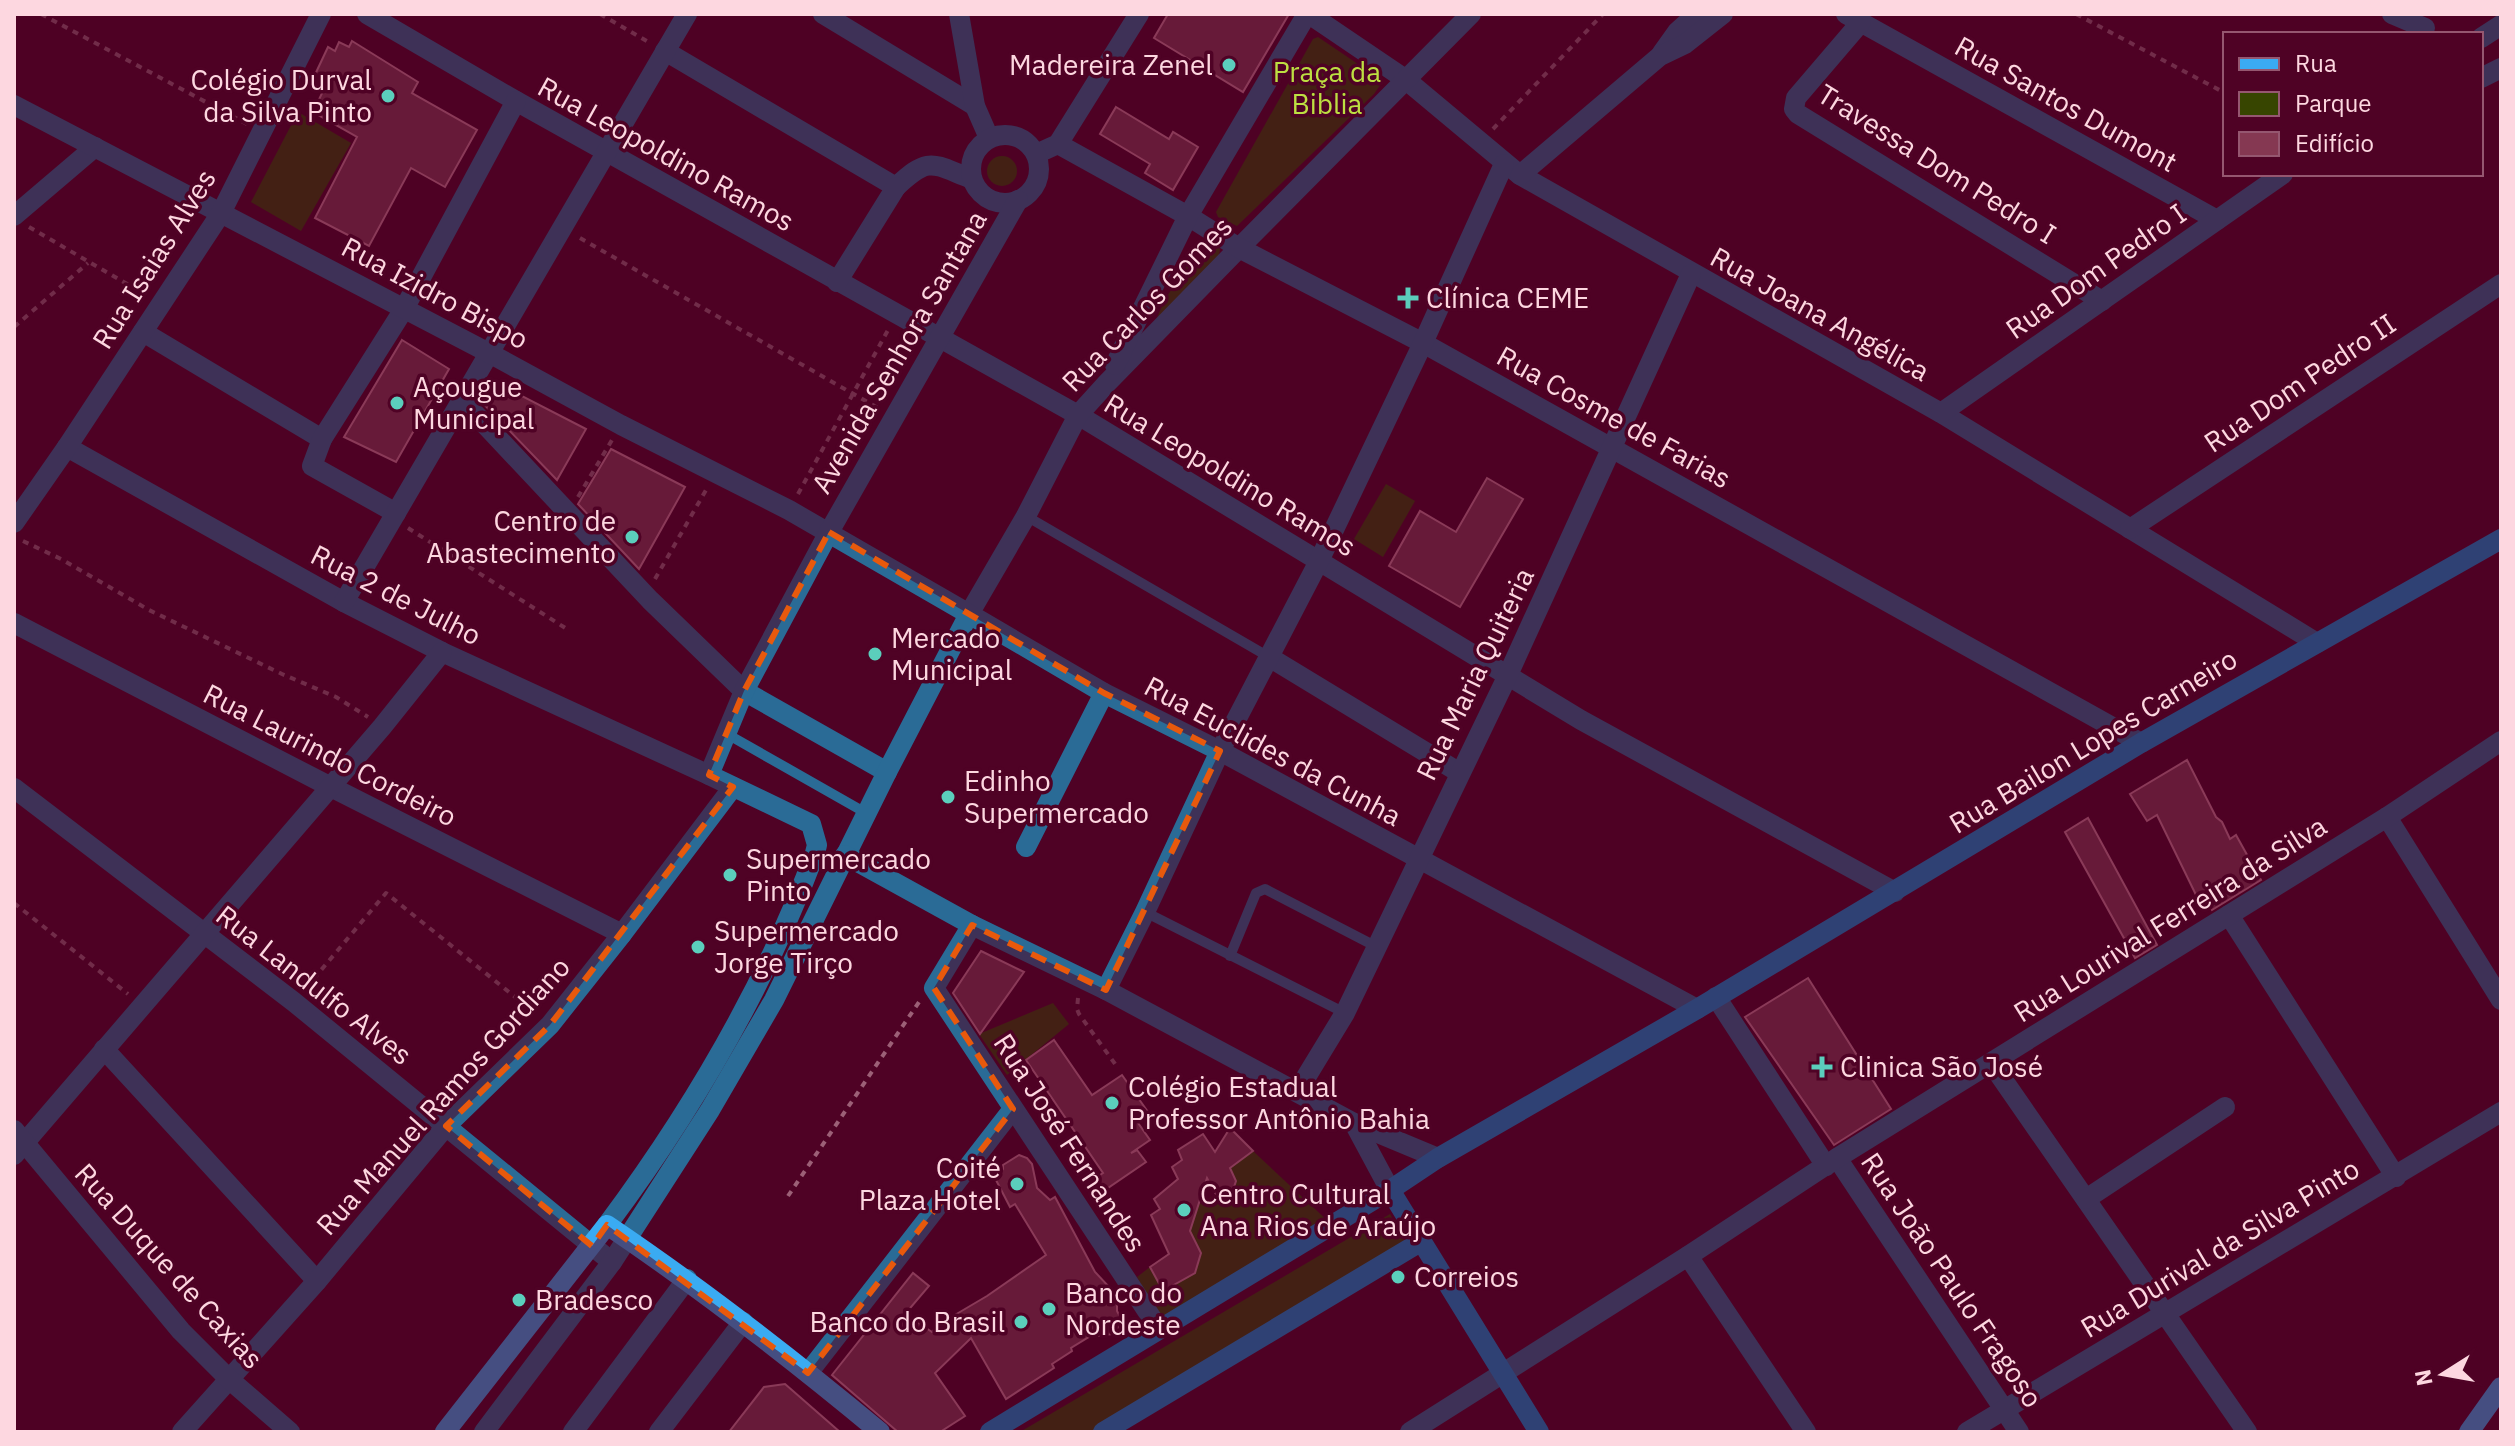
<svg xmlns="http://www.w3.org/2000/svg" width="2515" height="1446" viewBox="0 0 2515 1446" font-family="'IBM Plex Sans',sans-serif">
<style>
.green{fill:#374500}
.building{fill:#853852;stroke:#d37e97;stroke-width:2}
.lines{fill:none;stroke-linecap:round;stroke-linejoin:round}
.path{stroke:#9c6077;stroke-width:4;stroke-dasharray:6 6;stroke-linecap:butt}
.service{stroke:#2a6b96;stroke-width:10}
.minor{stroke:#2a6b96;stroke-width:20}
.tertiary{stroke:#2a6b96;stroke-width:20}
.secondary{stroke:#0b8fd5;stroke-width:20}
.primary{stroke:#3aabf2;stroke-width:20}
.marked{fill:none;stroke:#e8590c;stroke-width:6;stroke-dasharray:16 10;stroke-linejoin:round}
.poi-dot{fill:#5bcebc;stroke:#4f0225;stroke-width:3}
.labels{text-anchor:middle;stroke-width:7;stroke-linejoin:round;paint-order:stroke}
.poi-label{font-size:28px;fill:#fdd7e0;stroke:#4f0225;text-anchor:start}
.park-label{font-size:28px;fill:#bddf42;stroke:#4f0225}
.street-label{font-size:28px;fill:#fdd7e0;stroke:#4f0225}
</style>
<rect width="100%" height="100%" fill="#4f0225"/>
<g class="green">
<path d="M1318 37 1380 79 1381 84 1374 94 1237 226 1218 217 1216 212 1313 39Z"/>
<path d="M298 112 351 143 301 231 251 202Z"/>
<circle cx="1002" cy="171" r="15"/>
<path d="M1205 238 1217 243 1220 249 1219 255 1154 325 1164 301Z"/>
<path d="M1386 484 1415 501 1383 557 1354 539Z"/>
<path d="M1053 1003 1069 1024 1007 1075 979 1034Z"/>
<path d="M1253 1151 1329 1222 1163 1323 1137 1277 1150 1267 1163 1291 1195 1273 1200 1253 1190 1231 1198 1205 1216 1194 1219 1198 1233 1190 1236 1181 1230 1168Z"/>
<path d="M1390 1214 1409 1249 1095 1432H1020Z"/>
</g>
<g class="building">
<path d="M1168 14H1289L1243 92 1154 38Z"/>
<path d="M352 41 418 82 412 93 477 130 445 187 411 168 369 246 315 218 357 137 313 112 324 89 312 81 328 47 335 51 339 42 349 47Z"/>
<path d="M1116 107 1169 139 1173 132 1198 147 1173 190 1145 173 1150 164 1100 134Z"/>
<path d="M402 340 449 369 396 462 344 437Z"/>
<path d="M489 379 586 429 557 480 478 398Z"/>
<path d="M611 449 685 487 639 569 578 504Z"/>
<path d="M1487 478 1523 499 1460 607 1389 566 1420 511 1456 532Z"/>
<path d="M2187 760 2216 817 2222 822 2230 839 2236 835 2261 880 2212 910 2203 896 2198 899 2157 815 2147 821 2130 794Z"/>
<path d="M2088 818 2157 945 2135 958 2065 832Z"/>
<path d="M981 951 1024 972 980 1034 953 993Z"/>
<path d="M1808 978 1891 1109 1834 1145 1745 1017Z"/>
<path d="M1054 1040 1092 1095 1122 1075 1148 1112 1136 1120 1150 1140 1131 1153 1137 1150 1146 1162 1102 1192 1094 1179 1103 1173 1026 1060Z"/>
<path d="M1230 1128 1253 1151 1230 1168 1236 1181 1233 1190 1218 1198 1207 1178 1190 1231 1201 1253 1195 1273 1163 1291 1150 1267 1169 1254 1151 1215 1160 1209 1154 1199 1178 1179 1172 1167 1182 1160 1178 1150 1203 1134 1215 1152Z"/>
<path d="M1019 1155 1027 1158 1032 1164 1037 1188 1050 1200 1055 1197 1095 1272 1111 1289 1117 1302V1311L1124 1324 1112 1331 1113 1334 1089 1337 1071 1348 1072 1351 1052 1364 1054 1368 1006 1399 971 1338 935 1373 965 1416 940 1432H898L832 1375 913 1273 929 1286 905 1314 932 1332 946 1316 948 1319 987 1296 1046 1255 1015 1204 1010 1207 996 1180 1003 1169V1165Z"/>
<path d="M785 1384 840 1432H729L764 1387Z"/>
</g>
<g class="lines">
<g class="path">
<path d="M41 14 247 124"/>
<path d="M600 14 650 43"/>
<path d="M2076 14 2225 93"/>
<path d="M1493 129 1603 14"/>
<path d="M29 227 146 295"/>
<path d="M580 238 878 408"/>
<path d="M14 327 88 263"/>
<path d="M798 494 888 330"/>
<path d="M578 497 612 440"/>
<path d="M408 528 570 631"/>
<path d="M23 541 61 559 149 610 282 674 336 697 368 717"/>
<path d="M655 579 706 490"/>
<path d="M14 903 128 994"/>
<path d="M306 988 386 893 535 1013"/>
<path d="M1078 998 1077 1009 1079 1014 1118 1068"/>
<path d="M788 1196 921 999"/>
</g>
<g class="service">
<path d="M1026 516 1269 657"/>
<path d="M727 734 866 813"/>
<path d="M1145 912 1345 1013"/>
<path d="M1230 956 1256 893 1265 889 1377 947"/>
</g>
<g class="minor">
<path d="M367 14 516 101 1078 415 1581 720 1895 892"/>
<path d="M823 14 975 106"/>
<path d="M1309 14 1405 79 1520 175 1941 413 2317 643"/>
<path d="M1471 14 1239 248 1107 383 1078 415 1026 516 969 614 1104 693 1220 751 1697 1009"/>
<path d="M1846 14 2217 220"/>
<path d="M2392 14 2425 28"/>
<path d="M1861 22 1796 98 1794 109 1798 114 2102 301"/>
<path d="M2481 38 2501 25"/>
<path d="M665 51 896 187C930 155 932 164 972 179"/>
<path d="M1662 53 1677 32 1697 14"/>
<path d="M2481 78 2501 68"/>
<path d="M1058 144 1188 216 1239 248 1423 343 2141 743"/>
<path d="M1036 154 1058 144 1139 14"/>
<path d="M1520 175 1660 56 1685 44 1723 14"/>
<path d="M14 216 95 147"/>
<path d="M837 282 896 187"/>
<path d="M143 332 322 439"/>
<path d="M1115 365 1188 216 1307 14"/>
<path d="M462 400 650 600 744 691 887 772"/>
<path d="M1941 413 2283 174"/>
<path d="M67 447 344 602 442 652 709 775"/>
<path d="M396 513 312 466 322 439 404 309 516 101"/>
<path d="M2130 529 2501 284"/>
<path d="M344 602 687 14"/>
<path d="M14 623 329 786 622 934"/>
<path d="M1269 657 1460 773"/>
<path d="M14 788 294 1002 612 1262"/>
<path d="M2387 817 2501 1000"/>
<path d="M1026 847 1104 693"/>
<path d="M2229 915 2396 1177"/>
<path d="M972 925 934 988 1159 1329"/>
<path d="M1106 990 1145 912 1220 751 1319 561 1423 343 1504 164"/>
<path d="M1716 997 1826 1166"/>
<path d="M104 1049 317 1281"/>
<path d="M1992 1064 2247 1432"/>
<path d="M1297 1092 1345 1013 1507 677 1691 274"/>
<path d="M14 1155 382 727 442 652"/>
<path d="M1837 1158 2019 1432"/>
<path d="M2086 1199 2225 1107"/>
<path d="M1688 1256 1806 1432"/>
<path d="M808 1373 1013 1109"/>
<path d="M182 1432 317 1281 446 1126 550 1025 622 934 733 787"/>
<path d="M573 1432 687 1279"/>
<path d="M659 1432 743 1322"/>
<path d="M1410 1432 1688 1256 1837 1158 2387 817 2501 741"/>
<path d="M1967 1432 2501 1112"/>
</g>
<g class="tertiary">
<path d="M959 14 975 106 989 138"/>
<path d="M14 105 489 353 621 425 789 510 969 614 887 772 774 1000 710 1110 612 1262 484 1432"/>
<circle cx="1005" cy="169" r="34"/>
<path d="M14 523 67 447 221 213 321 14"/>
<path d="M845 855 972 925 1106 990 1354 1123 1438 1158"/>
<path d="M1354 1123 1390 1190"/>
<path d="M14 1130 181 1331 230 1380 290 1432"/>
<path d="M607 1225C692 1111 765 986 815 853L817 845 811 824 709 775 744 691 829 532 1018 200"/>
</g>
<g class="secondary">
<path d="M1390 1190 1539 1432"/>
<path d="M990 1432 1390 1190 1438 1158 1697 1009 2141 743 2501 539"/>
<path d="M1103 1432 1422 1241"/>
</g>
<g class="primary">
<path d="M445 1432 607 1225C702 1289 792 1359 880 1432"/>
<path d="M2469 1432 2501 1387"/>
</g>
</g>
<path d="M0 0H2515V1446H0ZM829 532 1104 693 1220 751 1106 990 972 925 934 988 1013 1109 808 1373 607 1225 592 1246 446 1126 550 1025 733 787 709 775 744 691Z" fill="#4f0225" fill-opacity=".55" fill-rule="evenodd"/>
<path class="marked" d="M829 532 1104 693 1220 751 1106 990 972 925 934 988 1013 1109 808 1373 607 1225 592 1246 446 1126 550 1025 733 787 709 775 744 691Z"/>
<g class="poi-dot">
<circle cx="1229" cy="65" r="8"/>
<circle cx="388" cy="96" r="8"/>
<path d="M1404 286h8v8h8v8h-8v8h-8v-8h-8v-8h8z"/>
<circle cx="397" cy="403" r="8"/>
<circle cx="632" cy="537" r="8"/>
<circle cx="875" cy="654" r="8"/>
<circle cx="948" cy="797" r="8"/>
<circle cx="730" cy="875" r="8"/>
<circle cx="698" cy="947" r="8"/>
<path d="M1818 1055h8v8h8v8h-8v8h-8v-8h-8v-8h8z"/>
<circle cx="1112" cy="1103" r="8"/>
<circle cx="1017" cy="1184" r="8"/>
<circle cx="1184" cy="1210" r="8"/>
<circle cx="1398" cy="1277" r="8"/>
<circle cx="519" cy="1300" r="8"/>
<circle cx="1049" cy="1309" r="8"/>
<circle cx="1021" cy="1322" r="8"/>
</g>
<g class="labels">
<g class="poi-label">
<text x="1213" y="75" text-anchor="end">Madereira Zenel</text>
<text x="372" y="90" text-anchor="end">Colégio Durval<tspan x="372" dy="32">da Silva Pinto</tspan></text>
<text x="1426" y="308">Clínica CEME</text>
<text x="413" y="397">Açougue<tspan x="413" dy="32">Municipal</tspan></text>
<text x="616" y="531" text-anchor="end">Centro de<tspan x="616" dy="32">Abastecimento</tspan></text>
<text x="891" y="648">Mercado<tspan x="891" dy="32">Municipal</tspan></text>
<text x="964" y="791">Edinho<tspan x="964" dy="32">Supermercado</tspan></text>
<text x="746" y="869">Supermercado<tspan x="746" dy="32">Pinto</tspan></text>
<text x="714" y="941">Supermercado<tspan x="714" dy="32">Jorge Tirço</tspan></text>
<text x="1840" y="1077">Clinica São José</text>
<text x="1128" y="1097">Colégio Estadual<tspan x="1128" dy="32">Professor Antônio Bahia</tspan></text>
<text x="1001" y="1178" text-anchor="end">Coité<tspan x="1001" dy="32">Plaza Hotel</tspan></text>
<text x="1200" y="1204">Centro Cultural<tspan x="1200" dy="32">Ana Rios de Araújo</tspan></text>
<text x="1414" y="1287">Correios</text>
<text x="1065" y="1303">Banco do<tspan x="1065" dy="32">Nordeste</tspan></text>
<text x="535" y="1310">Bradesco</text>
<text x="1005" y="1332" text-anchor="end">Banco do Brasil</text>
</g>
<g class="park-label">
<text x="1327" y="82">Praça da<tspan x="1327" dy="32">Biblia</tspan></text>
</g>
<g class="street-label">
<text transform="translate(2066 104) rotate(29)" y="10">Rua Santos Dumont</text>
<text transform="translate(666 154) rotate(29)" y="10">Rua Leopoldino Ramos</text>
<text transform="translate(1937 164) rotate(32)" y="10">Travessa Dom Pedro I</text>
<text transform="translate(154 259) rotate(-58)" y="10">Rua Isaias Alves</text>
<text transform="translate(2096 271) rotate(-35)" y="10">Rua Dom Pedro I</text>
<text transform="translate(435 293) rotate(28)" y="10">Rua Izidro Bispo</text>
<text transform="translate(1147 304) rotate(-46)" y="10">Rua Carlos Gomes</text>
<text transform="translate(1820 314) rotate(29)" y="10">Rua Joana Angélica</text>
<text transform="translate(899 352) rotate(-60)" y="10">Avenida Senhora Santana</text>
<text transform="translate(2300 383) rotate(-34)" y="10">Rua Dom Pedro II</text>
<text transform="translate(1614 417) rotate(29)" y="10">Rua Cosme de Farias</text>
<text transform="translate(1230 475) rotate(31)" y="10">Rua Leopoldino Ramos</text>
<text transform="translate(396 595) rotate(27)" y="10">Rua 2 de Julho</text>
<text transform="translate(1475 674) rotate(-64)" y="10">Rua Maria Quiteria</text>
<text transform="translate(2093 741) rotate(-31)" y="10">Rua Bailon Lopes Carneiro</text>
<text transform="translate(1273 751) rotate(28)" y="10">Rua Euclides da Cunha</text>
<text transform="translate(330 755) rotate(27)" y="10">Rua Laurindo Cordeiro</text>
<text transform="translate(2170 919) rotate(-32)" y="10">Rua Lourival Ferreira da Silva</text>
<text transform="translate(314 985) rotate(38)" y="10">Rua Landulfo Alves</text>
<text transform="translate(443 1096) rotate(-48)" y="10">Rua Manuel Ramos Gordiano</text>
<text transform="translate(1070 1143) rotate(57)" y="10">Rua José Fernandes</text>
<text transform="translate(2220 1248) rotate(-31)" y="10">Rua Durival da Silva Pinto</text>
<text transform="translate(169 1266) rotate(48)" y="10">Rua Duque de Caxias</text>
<text transform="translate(1952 1280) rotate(56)" y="10">Rua João Paulo Fragoso</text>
</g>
</g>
<rect width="2515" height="1446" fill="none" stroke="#fdd7e0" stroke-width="32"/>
<rect x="2223" y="32" width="260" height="144" fill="#4f0225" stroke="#955770" stroke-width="2"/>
<rect x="2239" y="58" width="40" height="12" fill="#3aabf2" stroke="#955770" stroke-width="2"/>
<text x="2295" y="72" font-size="24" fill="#fdd7e0">Rua</text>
<rect x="2239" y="92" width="40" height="24" fill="#374500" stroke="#955770" stroke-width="2"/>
<text x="2295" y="112" font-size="24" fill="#fdd7e0">Parque</text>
<rect x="2239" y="132" width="40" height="24" fill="#853852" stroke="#955770" stroke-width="2"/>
<text x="2295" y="152" font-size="24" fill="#fdd7e0">Edifício</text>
<g transform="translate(2443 1374) rotate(259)" stroke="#4f0225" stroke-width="6" paint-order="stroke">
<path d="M0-6L14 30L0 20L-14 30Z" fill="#fdd7e0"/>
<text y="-12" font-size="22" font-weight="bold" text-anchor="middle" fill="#fdd7e0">N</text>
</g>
</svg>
